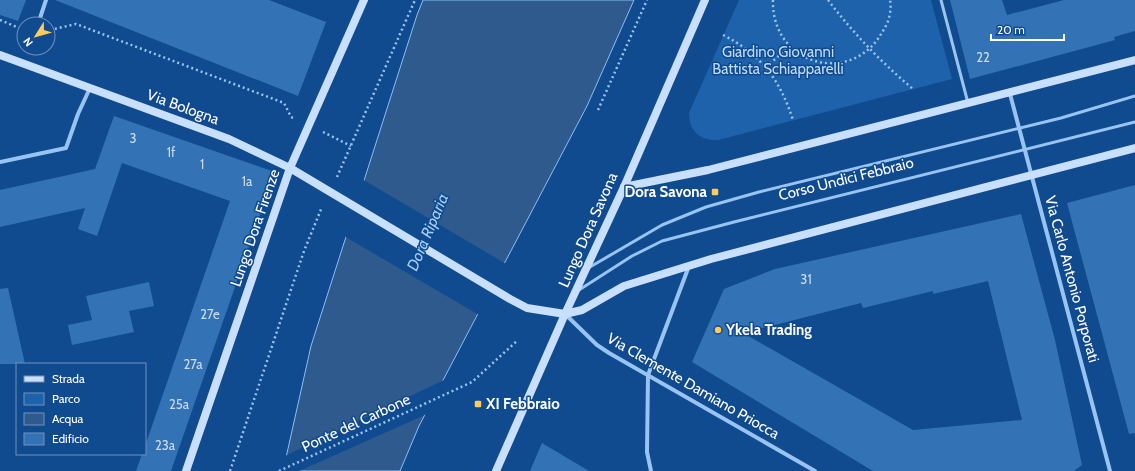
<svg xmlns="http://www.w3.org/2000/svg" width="1135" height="471" viewBox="0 0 1135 471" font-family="Cabin,sans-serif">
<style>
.green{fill:#1e62ac}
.water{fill:#2e5a8d;stroke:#8abff7}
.pier{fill:#104a8f}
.building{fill:#3472b6;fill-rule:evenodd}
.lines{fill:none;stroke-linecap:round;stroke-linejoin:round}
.path{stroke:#98c4f3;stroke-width:2.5;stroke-dasharray:2 3;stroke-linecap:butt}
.lane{stroke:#98c4f3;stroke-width:3}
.street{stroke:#98c4f3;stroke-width:4}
.secondary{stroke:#c8e0fd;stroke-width:8}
.poi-dot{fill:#ffcb5a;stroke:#104a8f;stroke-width:1.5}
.labels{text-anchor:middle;stroke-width:3;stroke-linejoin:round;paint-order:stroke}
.number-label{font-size:13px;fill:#ccdced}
.park-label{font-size:15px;fill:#c0ddfe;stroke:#104a8f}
.street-label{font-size:15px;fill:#fff;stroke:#104a8f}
.poi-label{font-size:15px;font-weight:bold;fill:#fff;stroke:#104a8f;text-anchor:start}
.water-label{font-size:16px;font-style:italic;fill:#a4cefa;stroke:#104a8f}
</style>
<rect width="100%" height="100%" fill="#104a8f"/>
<path class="green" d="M739 0H931L952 79 718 140C700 141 689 131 689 113Z"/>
<path class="water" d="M423 0H634L587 106 419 426 400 471H283L311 346 417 15Z"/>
<g class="pier">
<path d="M362 179 506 264 479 315 344 236Z"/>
<path d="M446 379 427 414 299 471H281L285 456Z"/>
</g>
<g class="building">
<path d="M0 0H26L18 21 0 15Z"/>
<path d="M55 0H269L326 22 298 96Z"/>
<path d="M950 0H1002L1007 15 1064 0H1135V31L1114 37 1115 40 970 79Z"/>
<path d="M114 116 275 172 171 471H136L142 454H145V446L230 201 122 163 97 236 78 229 85 208 0 227V190L95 169Z"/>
<path d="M1135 185V433L1129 434 1067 203Z"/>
<path d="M1021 214 1055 340 1082 465 1074 471H873L692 362 724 289 775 269ZM988 281 1022 420 913 430 743 333 861 303 863 308 933 291V294Z"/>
<path d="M149 282 154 306 129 311 134 332 72 345 68 325 92 320 86 296Z"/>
<path d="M8 288 25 364H0V289Z"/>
<path d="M542 443 589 471H530Z"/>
</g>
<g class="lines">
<g class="path">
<path d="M773 0C771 66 854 88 884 29 889 22 892 9 890 0"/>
<path d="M828 0C853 33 881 62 913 89"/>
<path d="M0 20 24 30"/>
<path d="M50 30 76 24 284 103 291 117 295 119"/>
<path d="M723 35C761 54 780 80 793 120"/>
<path d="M766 67 789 47"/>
<path d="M598 110 647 0"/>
<path d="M323 132 351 146"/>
<path d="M337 177 415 0"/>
<path d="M230 471 304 251 322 207"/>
<path d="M279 471 472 382 518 340"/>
</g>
<g class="lane">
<path d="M941 0 968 103"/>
<path d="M590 267 662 225 706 207 759 192 1061 118 1135 96"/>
<path d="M579 290 632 256 662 241 734 222 1135 122"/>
</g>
<g class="street">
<path d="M38 24 46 0"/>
<path d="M1010 94 1110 471"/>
<path d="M0 162 66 148 78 114 90 88"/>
<path d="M565 314 597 345 609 353 815 471"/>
<path d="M651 471 647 452 648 375 689 266"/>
</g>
<g class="secondary">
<path d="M0 55 229 139 290 168 510 299 527 308 565 314 582 310 624 286 711 259 1135 148"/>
<path d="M624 187 708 170 1135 60"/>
<path d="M186 471 290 168 364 0"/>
<path d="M496 471 565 314 624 187 705 0"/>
</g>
</g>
<g class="poi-dot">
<rect x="711" y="188" width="8" height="8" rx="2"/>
<circle cx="718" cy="330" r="4"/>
<rect x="474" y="400" width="8" height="8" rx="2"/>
</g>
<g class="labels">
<g class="number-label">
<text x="983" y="62">22</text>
<text x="133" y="143">3</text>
<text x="171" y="157">1f</text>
<text x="202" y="169">1</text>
<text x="247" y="186">1a</text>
<text x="806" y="284">31</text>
<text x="210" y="319">27e</text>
<text x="193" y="369">27a</text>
<text x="179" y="409">25a</text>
<text x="165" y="450">23a</text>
</g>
<g class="park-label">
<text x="778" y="57">Giardino Giovanni<tspan x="778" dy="17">Battista Schiapparelli</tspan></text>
</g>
<g class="street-label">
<text transform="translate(183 107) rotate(20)" y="5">Via Bologna</text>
<text transform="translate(846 179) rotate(-14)" y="5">Corso Undici Febbraio</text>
<text transform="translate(255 228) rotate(-71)" y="5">Lungo Dora Firenze</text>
<text transform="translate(588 230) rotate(-66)" y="5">Lungo Dora Savona</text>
<text transform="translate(1072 279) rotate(75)" y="5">Via Carlo Antonio Porporati</text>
<text transform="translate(693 386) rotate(30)" y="5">Via Clemente Damiano Priocca</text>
<text transform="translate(356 423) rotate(-25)" y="5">Ponte del Carbone</text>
</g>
<g class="poi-label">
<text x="707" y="197" text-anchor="end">Dora Savona</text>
<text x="726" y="335">Ykela Trading</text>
<text x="486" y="409">XI Febbraio</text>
</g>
<g class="water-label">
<text transform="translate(427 232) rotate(-67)" y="6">Dora Riparia</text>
</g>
</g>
<rect x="16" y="363" width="130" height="92" fill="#104a8f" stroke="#7092bc"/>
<rect x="24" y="376" width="20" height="6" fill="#c8e0fd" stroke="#7092bc"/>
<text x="52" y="383" font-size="12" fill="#ffffff">Strada</text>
<rect x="24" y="393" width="20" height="12" fill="#1e62ac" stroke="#7092bc"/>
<text x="52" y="403" font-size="12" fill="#ffffff">Parco</text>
<rect x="24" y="413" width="20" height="12" fill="#2e5a8d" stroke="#7092bc"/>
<text x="52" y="423" font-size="12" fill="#ffffff">Acqua</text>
<rect x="24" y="433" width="20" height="12" fill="#3472b6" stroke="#7092bc"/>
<text x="52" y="443" font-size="12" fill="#ffffff">Edificio</text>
<g transform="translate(36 36) rotate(233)"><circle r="19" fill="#104a8f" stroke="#7092bc"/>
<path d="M0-3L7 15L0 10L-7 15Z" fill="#ffcb5a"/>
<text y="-6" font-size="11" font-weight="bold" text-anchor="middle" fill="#ffffff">N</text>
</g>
<path d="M991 34v6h73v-6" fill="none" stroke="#ffffff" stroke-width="2"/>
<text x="997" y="34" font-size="12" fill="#ffffff" stroke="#104a8f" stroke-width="3" paint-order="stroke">20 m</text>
</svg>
